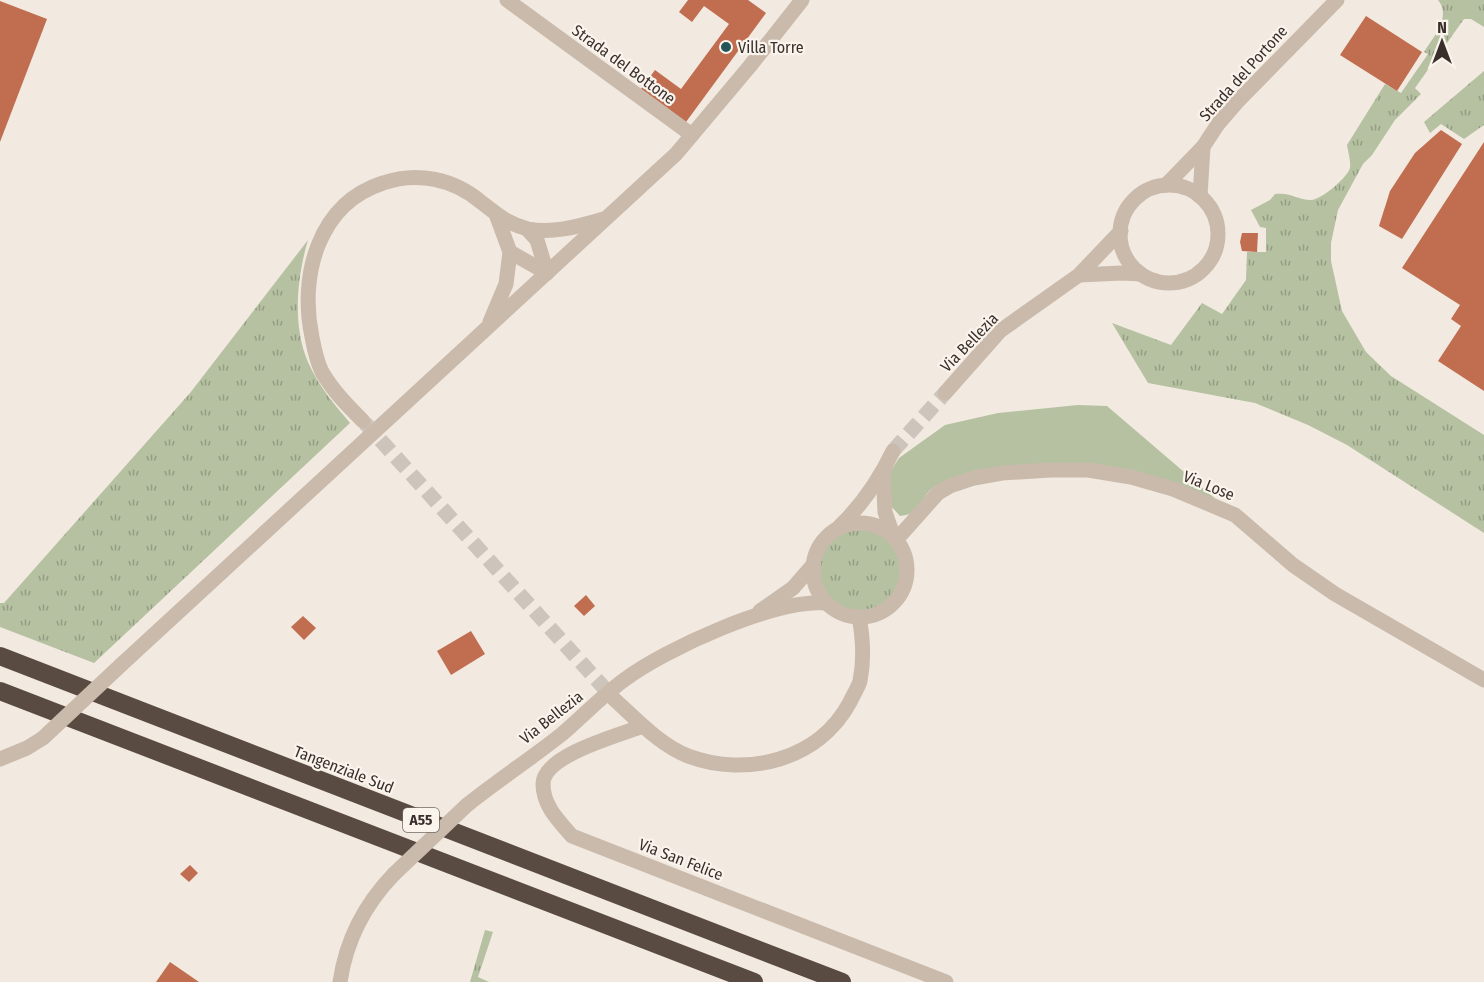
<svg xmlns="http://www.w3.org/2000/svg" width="1484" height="982" viewBox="0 0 1484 982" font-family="'Fira Sans Condensed',sans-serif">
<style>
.grass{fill:url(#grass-tufts)}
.garden{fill:#b5c1a1}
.building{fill:#c06d50}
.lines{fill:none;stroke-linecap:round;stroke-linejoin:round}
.minor-tunnel{stroke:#cdc5bc;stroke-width:15;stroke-dasharray:15 8;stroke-linecap:butt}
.minor{stroke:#cabaac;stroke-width:15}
.highway{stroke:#594a42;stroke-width:18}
.minor-bridge{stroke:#cabaac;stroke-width:15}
.poi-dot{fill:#225458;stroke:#faf4ed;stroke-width:2}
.labels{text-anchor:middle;stroke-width:4.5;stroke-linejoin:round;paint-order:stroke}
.shield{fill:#faf4ed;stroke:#736a65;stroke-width:1.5}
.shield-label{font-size:15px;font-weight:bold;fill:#392f2b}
.poi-label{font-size:16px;fill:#392f2b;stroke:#faf4ed;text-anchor:start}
.street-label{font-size:16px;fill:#392f2b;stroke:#faf4ed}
</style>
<defs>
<pattern id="grass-tufts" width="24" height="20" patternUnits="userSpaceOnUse" patternTransform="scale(1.5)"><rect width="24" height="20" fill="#b5c1a1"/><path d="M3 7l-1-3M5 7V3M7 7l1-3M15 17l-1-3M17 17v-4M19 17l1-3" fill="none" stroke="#949d83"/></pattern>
</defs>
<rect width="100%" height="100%" fill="#f2eae0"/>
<g class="grass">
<path d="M1438 0H1484V27L1471 19H1464L1415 88 1421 94 1395 120 1372 155 1363 164 1338 210 1331 243V261L1342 311 1366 352 1391 376 1484 435V533L1347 445 1308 425 1255 403 1148 383 1112 323 1171 345 1202 303 1222 314 1246 280 1247 252H1266V228L1260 227 1251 210 1270 200 1275 194C1292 192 1297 200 1311 200 1321 200 1348 177 1350 168 1351 161 1348 152 1347 145L1385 84 1401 93 1428 54 1424 52C1433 37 1452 17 1438 0Z"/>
<path d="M1484 71V125L1464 139 1441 124 1430 133 1424 122Z"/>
<path d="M308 240C297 277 292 325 308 362 318 385 334 404 350 423L94 663 0 627V603H4L190 393Z"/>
<circle cx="860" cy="570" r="47"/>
<path d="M485 930 493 932 478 977 489 982H470Z"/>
</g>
<path class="garden" d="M1078 405 1107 406 1218 501 1132 472 949 481C945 483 939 484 935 486 919 497 923 514 900 516L889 504 887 477 899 458 945 425 998 413Z"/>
<g class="building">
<path d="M688 0H748L766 13 686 122 641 89 655 70 681 89 729 24 704 6 692 22 679 12Z"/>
<path d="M0 1 47 19 0 142Z"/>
<path d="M1366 16 1422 52 1397 91 1340 55Z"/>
<path d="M1441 130 1462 144 1402 239 1379 226 1390 191 1415 153Z"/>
<path d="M1484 142V391L1438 361 1461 326 1451 319 1460 305 1402 268Z"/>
<path d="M1242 233H1258L1257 252 1242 251 1240 242Z"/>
<path d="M586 595 595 606 584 616 574 606Z"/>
<path d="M303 616 316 628 304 640 291 627Z"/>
<path d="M471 631 485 654 451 675 437 651Z"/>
<path d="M190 865 198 873 189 882 180 874Z"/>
<path d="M170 962 199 982H156Z"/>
</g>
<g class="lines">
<g class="minor-tunnel">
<path d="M365 423 615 700"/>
<path d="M893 451 945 393"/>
</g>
<g class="minor">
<path d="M507 0 692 135"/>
<path d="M1166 185 1203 147 1218 124 1237 102 1337 0"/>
<circle cx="1169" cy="234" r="49"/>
<path d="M1200 196 1203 147"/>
<path d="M527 229 537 240 547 273"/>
<path d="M510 252 547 273"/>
<path d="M1079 275 1122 273 1141 274"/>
<path d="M490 322 506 284 510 252 497 217"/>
<path d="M945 393 1000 331 1079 275 1121 231"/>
<path d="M363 421C348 406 333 391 322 372 317 362 314 348 312 337 299 276 318 204 383 183 417 171 454 179 481 202 497 214 507 224 528 229 554 234 579 226 604 219"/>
<path d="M883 471 885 512 893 535"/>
<circle cx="860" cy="570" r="47"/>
<path d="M840 526C863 504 879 480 893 451"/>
<path d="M897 539 938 493 950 486 974 478 1002 473 1051 470H1088L1131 477 1173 489 1235 515 1293 565 1335 594 1484 680"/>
<path d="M760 611 793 588 813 565"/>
<path d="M122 664 676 154 750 66 802 0"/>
<path d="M615 700C637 720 660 745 688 756 747 778 819 760 850 702 853 695 858 688 860 681 864 661 863 638 859 617"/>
<path d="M643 726C620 735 543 755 543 784 543 806 559 821 572 836L946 982"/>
<path d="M0 759 27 748 43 738"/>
<path d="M467 805C498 780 532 758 562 734 583 716 602 696 624 680 665 649 775 599 826 603"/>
<path d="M340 982C346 941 365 904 394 874"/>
</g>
<g class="highway">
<path d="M0 656 842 982"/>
<path d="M0 691 754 982"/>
</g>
<g class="minor-bridge">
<path d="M43 738 122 664"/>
<path d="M394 874 467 805"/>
</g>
</g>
<circle class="poi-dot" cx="726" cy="47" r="6"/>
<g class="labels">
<rect class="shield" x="403" y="808" width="36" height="24" rx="4.5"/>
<g class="shield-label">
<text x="421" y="825">A55</text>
</g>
<g class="poi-label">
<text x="738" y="53">Villa Torre</text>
</g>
<g class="street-label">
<text transform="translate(624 64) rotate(36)" y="6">Strada del Bottone</text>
<text transform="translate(1243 73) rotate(-48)" y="6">Strada del Portone</text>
<text transform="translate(969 342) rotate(-46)" y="6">Via Bellezia</text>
<text transform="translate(1209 485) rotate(22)" y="6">Via Lose</text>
<text transform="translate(551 717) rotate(-38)" y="6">Via Bellezia</text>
<text transform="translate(344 769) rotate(21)" y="6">Tangenziale Sud</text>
<text transform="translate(681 859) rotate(21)" y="6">Via San Felice</text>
</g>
</g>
<g transform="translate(1442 42)" stroke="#faf4ed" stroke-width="4.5" paint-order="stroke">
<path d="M0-4.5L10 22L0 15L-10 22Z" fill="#392f2b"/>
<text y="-9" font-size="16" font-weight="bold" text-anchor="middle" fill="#392f2b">N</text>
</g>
</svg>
